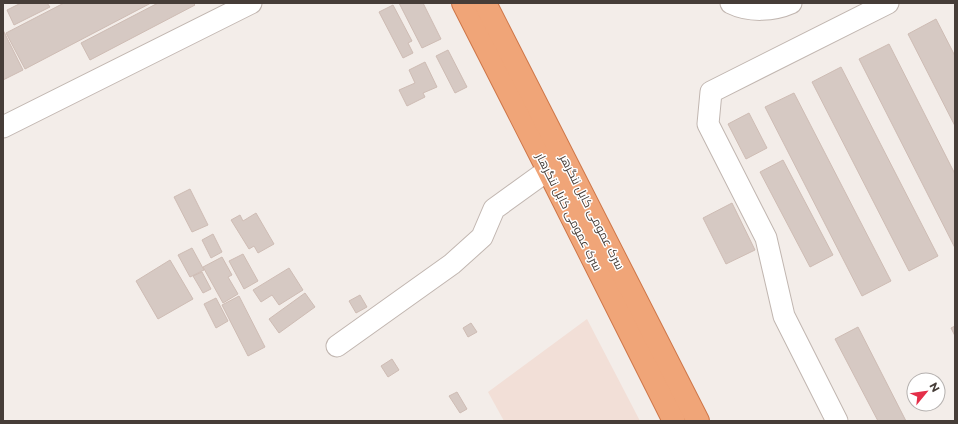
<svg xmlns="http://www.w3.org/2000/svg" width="958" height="424" viewBox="0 0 958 424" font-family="Montserrat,Cairo,sans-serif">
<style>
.commercial{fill:#f2dfd7}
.building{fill:#d6c9c3;stroke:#cebcb4}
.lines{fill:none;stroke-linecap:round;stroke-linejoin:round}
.minor-casing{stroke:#c1b6b0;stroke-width:23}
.highway-casing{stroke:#ce7648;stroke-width:24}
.minor{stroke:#fff;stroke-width:21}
.highway{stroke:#f0a578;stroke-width:22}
.labels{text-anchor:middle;stroke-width:3;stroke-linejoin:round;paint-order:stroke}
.street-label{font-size:12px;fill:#463d38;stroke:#fff}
</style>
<rect width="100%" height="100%" fill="#f3ede9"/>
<path class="commercial" d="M587 319 640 421H504L488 392Z"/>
<g class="building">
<path d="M21 3H47L50 7 14 25 7 10Z"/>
<path d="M64 3H151L25 69 6 33Z"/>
<path d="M158 3H193L195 5 90 60 81 43Z"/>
<path d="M399 3H423L441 39 422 48Z"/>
<path d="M393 5 412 41 408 43 413 53 403 58 379 12Z"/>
<path d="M936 19 955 56V126L908 34Z"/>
<path d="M3 30 23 70 3 80Z"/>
<path d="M889 44 955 174V248L859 59Z"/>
<path d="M448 50 467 87 455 93 436 56Z"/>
<path d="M425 62 437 87 423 93 425 97 407 106 399 90 415 83 409 70Z"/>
<path d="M841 67 938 256 909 271 812 82Z"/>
<path d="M794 93 891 281 862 296 765 107Z"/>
<path d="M749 113 767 148 746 159 728 124Z"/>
<path d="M783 160 833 255 810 267 760 172Z"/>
<path d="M190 189 208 225 192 232 174 197Z"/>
<path d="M732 203 755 250 726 264 703 218Z"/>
<path d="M256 213 274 244 258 253 254 246 249 249 231 220 240 215 243 221Z"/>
<path d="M213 234 222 252 211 258 202 240Z"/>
<path d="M192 248 204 270 190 277 178 255Z"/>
<path d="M243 254 258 281 244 289 229 261Z"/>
<path d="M222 257 232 275 228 277 238 294 223 303 203 267Z"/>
<path d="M170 260 193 299 158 319 136 281Z"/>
<path d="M289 268 303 290 279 305 272 295 261 302 253 290Z"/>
<path d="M202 272 211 289 203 293 193 276Z"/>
<path d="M305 293 315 307 279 333 269 319Z"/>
<path d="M360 295 367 307 356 313 349 301Z"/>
<path d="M239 296 265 347 248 356 222 305Z"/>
<path d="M216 298 228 321 216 328 204 304Z"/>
<path d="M471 323 477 332 468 337 463 328Z"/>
<path d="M955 326V336L951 328Z"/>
<path d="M858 327 906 421H878L835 339Z"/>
<path d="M392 359 399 370 388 377 381 366Z"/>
<path d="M457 392 467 409 460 413 449 396Z"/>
</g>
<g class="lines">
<g class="minor-casing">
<g id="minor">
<path d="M731 3C749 12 773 11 791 3"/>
<path d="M3 127 251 3"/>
<path d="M337 346 452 264 482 237 494 209 548 170"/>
<path d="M837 421 784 316 766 238 708 124 711 92 888 3"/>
</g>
</g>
<g class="highway-casing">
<g id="highway">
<path d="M463 3 548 170 674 421"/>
<path d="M485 3 698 421"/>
</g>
</g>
<use href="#minor" class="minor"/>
<use href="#highway" class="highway"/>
</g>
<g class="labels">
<g class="street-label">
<text transform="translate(569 212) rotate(63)" y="4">سرک عمومی کابل ننگرهار</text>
<text transform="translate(592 212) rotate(63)" y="4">سرک عمومی کابل ننگرهر</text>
</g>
</g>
<rect width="958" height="424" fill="none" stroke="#463d38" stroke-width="8"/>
<g transform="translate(926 392) rotate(61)"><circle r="19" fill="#ffffff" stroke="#b5b1af"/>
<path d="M0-3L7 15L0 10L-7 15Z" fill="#e42f49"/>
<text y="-6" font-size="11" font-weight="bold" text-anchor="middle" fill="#463d38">N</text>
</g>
</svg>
